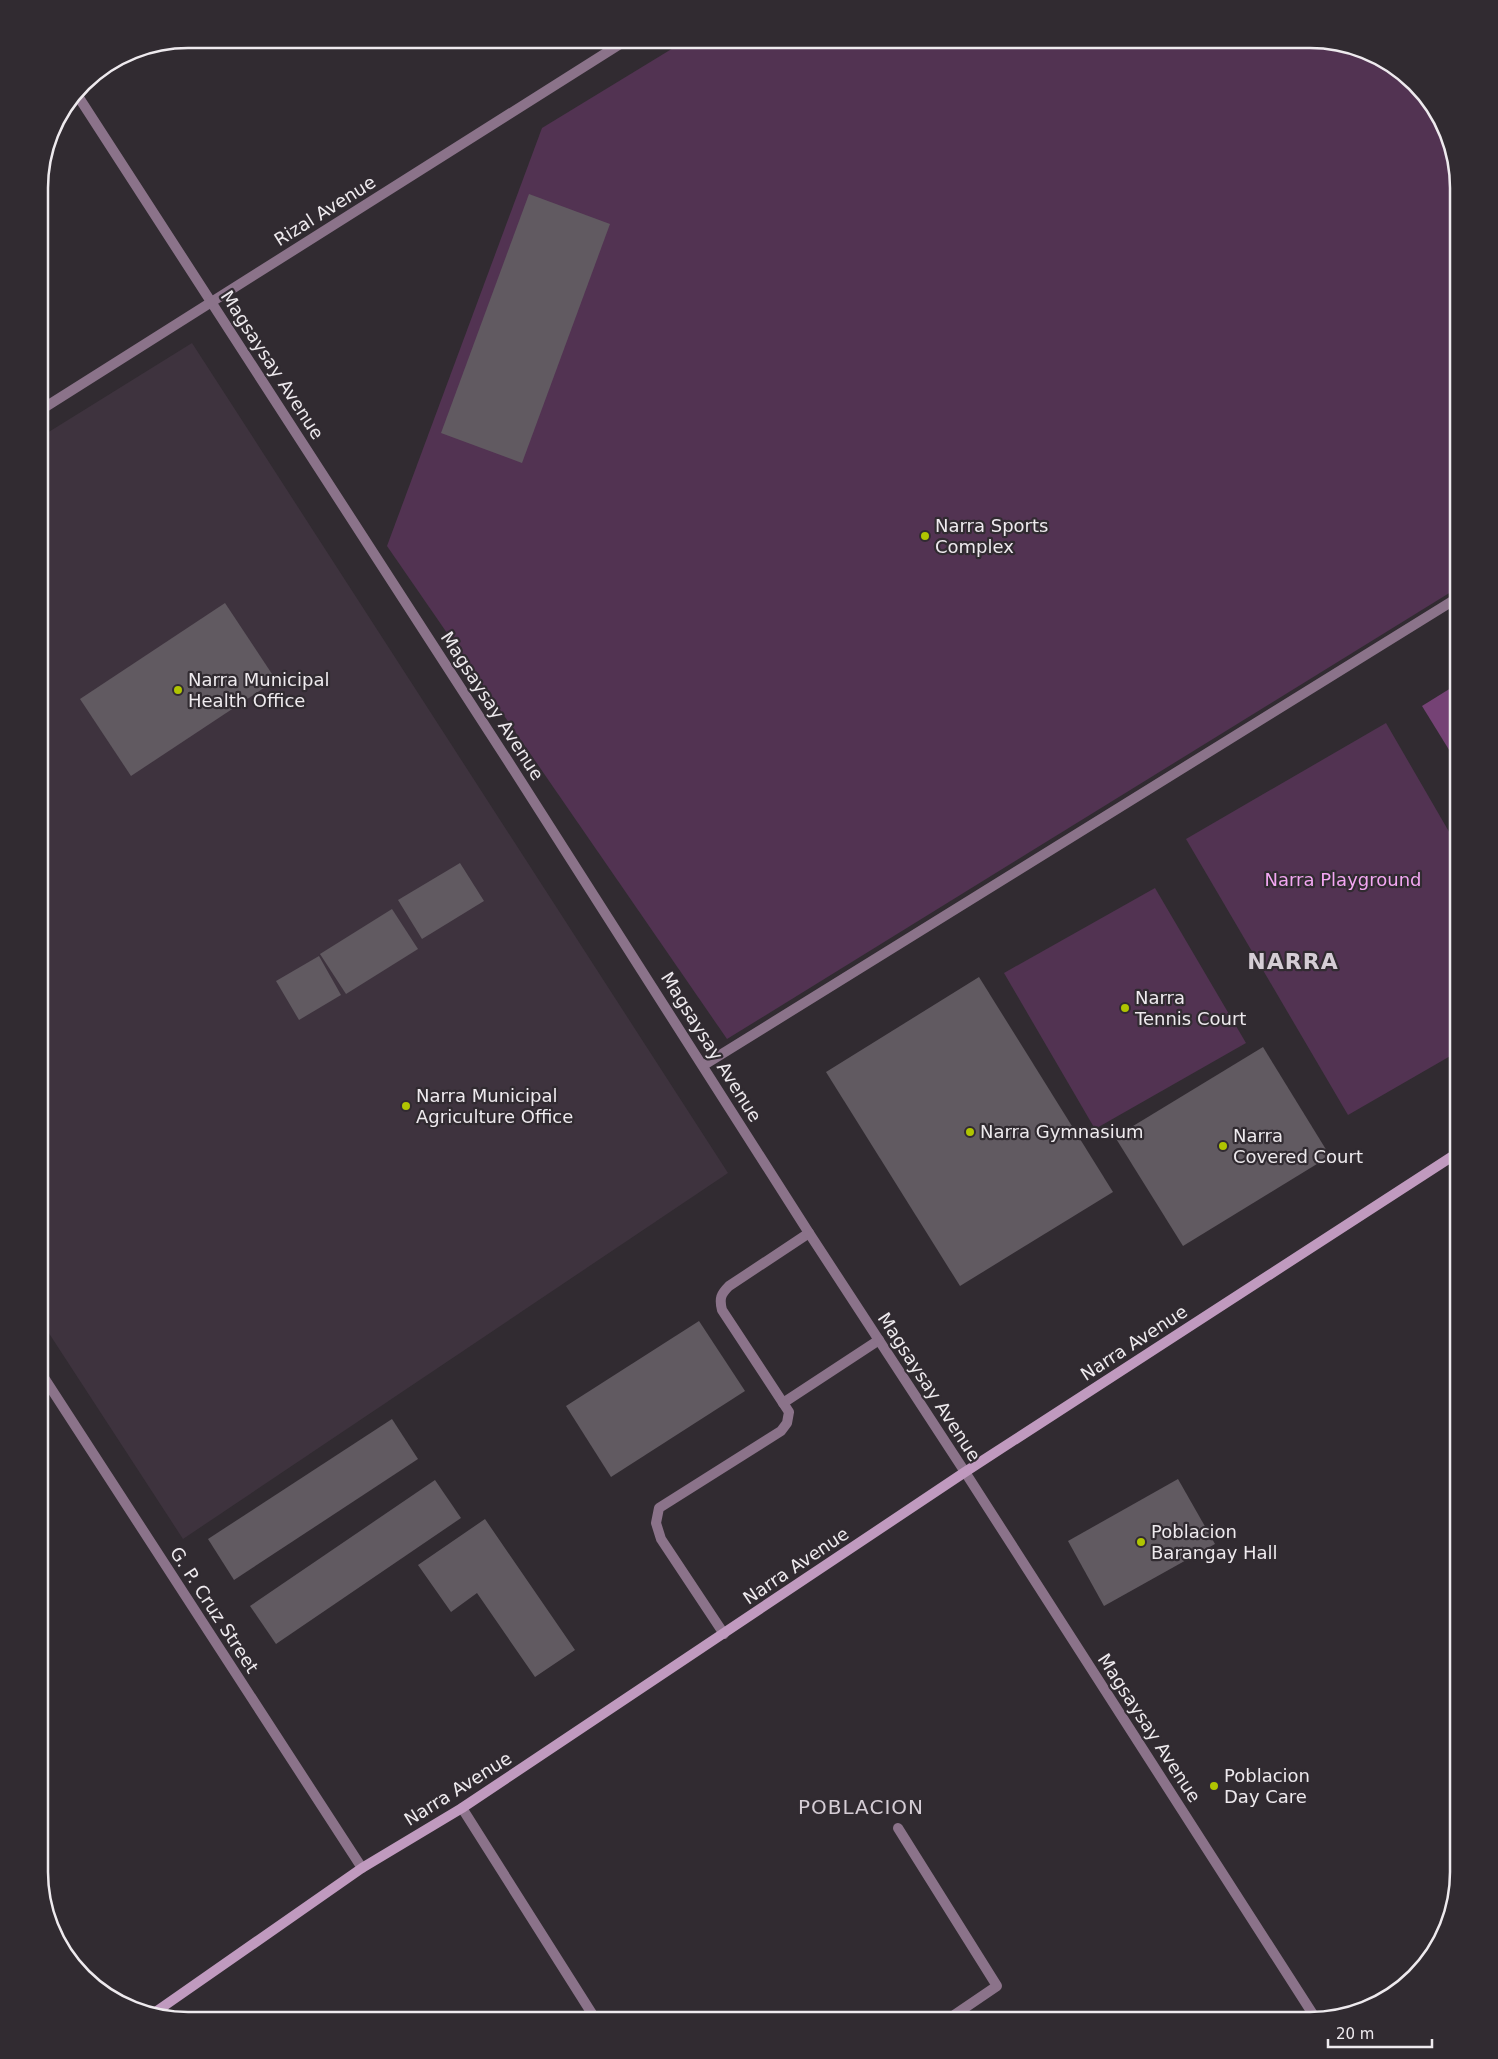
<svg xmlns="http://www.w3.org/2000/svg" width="1498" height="2059" viewBox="0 0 1498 2059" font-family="'DejaVu Sans',sans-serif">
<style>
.built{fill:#3e333e}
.green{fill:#523352}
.water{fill:#754275}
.building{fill:#615a61}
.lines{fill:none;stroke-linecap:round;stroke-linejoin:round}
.lane{stroke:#8b738a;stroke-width:10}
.street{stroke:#8b738a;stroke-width:10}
.secondary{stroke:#c09abf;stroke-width:10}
.poi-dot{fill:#b0c501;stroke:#312b31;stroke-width:2}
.labels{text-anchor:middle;stroke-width:4.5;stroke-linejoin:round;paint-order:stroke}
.street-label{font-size:18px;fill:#eeeaee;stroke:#312b31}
.poi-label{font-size:18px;fill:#eeeaee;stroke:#312b31;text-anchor:start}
.park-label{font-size:18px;fill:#f3a7f2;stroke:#312b31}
.quarter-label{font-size:20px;letter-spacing:1px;fill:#d5cdd5;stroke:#312b31}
.district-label{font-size:22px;font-weight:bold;letter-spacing:1px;fill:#d5cdd5;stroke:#312b31}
.rim{fill:none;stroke:#eeeaee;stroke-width:2.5}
</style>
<rect width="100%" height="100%" fill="#312b31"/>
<path class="built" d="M192 343 728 1173 183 1539 39 1318V438Z"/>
<g class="green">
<path d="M688 39H1320L1385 59 1439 113 1459 188V587L727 1039 387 546 542 128Z"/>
<path d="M1386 723 1459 849V1051L1348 1115 1186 839Z"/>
<path d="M1155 888 1246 1043 1095 1129 1004 973Z"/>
</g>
<path class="water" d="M1459 683V766L1422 706Z"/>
<g class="building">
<path d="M529 194 610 224 522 463 441 433Z"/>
<path d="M225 603 276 680 131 776 80 699Z"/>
<path d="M460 863 484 901 422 939 398 900Z"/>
<path d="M392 909 418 949 346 994 320 954Z"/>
<path d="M319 956 341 995 299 1020 276 981Z"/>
<path d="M979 977 1113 1192 960 1286 826 1072Z"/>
<path d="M1263 1047 1330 1156 1183 1246 1115 1137Z"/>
<path d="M699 1321 745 1391 611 1477 566 1406Z"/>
<path d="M392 1419 418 1459 234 1580 208 1539Z"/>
<path d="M1178 1479 1215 1544 1104 1606 1068 1541Z"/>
<path d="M435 1480 461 1518 276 1644 250 1606Z"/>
<path d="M485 1519 575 1650 535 1677 477 1593 451 1612 418 1565Z"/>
</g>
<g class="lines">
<g class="lane">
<path d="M783 1403 879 1340"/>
<path d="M724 1634 661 1539 656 1523 659 1508 781 1431 787 1423 789 1412 722 1310C719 1298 721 1294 729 1286L809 1233"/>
</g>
<g class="street">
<path d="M76 93 508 761 809 1233 965 1472 1316 2019"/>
<path d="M39 411 628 39"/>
<path d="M704 1065 1459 597"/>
<path d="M39 1370 362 1868"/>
<path d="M462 1808 596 2020"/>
<path d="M898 1828 997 1986 947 2020"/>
</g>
<path class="secondary" d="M154 2013 362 1868 462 1808 965 1472 1459 1152"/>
</g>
<g class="poi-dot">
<circle cx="925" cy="536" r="5"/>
<circle cx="178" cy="690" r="5"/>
<circle cx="1125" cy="1008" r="5"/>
<circle cx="406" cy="1106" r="5"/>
<circle cx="970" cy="1132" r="5"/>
<circle cx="1223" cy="1146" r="5"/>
<circle cx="1141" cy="1542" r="5"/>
<circle cx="1214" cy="1786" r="5"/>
</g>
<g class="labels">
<g class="street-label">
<text transform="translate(325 211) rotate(-32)" y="6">Rizal Avenue</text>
<text transform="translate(272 365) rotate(57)" y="6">Magsaysay Avenue</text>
<text transform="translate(492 706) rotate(57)" y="6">Magsaysay Avenue</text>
<text transform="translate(711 1047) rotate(58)" y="6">Magsaysay Avenue</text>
<text transform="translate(1134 1343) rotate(-33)" y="6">Narra Avenue</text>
<text transform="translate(929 1387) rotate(57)" y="6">Magsaysay Avenue</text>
<text transform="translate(796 1566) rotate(-34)" y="6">Narra Avenue</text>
<text transform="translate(214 1610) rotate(57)" y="6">G. P. Cruz Street</text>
<text transform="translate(1149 1728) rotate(57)" y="6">Magsaysay Avenue</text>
<text transform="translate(458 1789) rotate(-32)" y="6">Narra Avenue</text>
</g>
<g class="poi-label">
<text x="935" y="532">Narra Sports<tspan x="935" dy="21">Complex</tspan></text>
<text x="188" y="686">Narra Municipal<tspan x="188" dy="21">Health Office</tspan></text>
<text x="1135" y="1004">Narra<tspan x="1135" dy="21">Tennis Court</tspan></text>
<text x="416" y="1102">Narra Municipal<tspan x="416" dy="21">Agriculture Office</tspan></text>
<text x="980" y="1138">Narra Gymnasium</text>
<text x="1233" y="1142">Narra<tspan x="1233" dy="21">Covered Court</tspan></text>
<text x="1151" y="1538">Poblacion<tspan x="1151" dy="21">Barangay Hall</tspan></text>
<text x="1224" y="1782">Poblacion<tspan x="1224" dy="21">Day Care</tspan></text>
</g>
<g class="park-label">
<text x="1343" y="886">Narra Playground</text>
</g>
<g class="quarter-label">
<text x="861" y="1814">POBLACION</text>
</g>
<g class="district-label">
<text x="1293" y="969">NARRA</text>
</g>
</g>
<path d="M0 0H1498V2059H0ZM188 48H1310A140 140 0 0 1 1450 188V1872A140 140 0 0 1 1310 2012H188A140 140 0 0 1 48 1872V188A140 140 0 0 1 188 48Z" fill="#312b31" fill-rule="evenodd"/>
<path class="rim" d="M188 48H1310A140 140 0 0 1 1450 188V1872A140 140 0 0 1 1310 2012H188A140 140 0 0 1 48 1872V188A140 140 0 0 1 188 48Z"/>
<path d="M1328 2039v8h104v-8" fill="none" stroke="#eeeaee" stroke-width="2.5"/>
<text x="1336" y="2039" font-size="15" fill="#eeeaee" stroke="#312b31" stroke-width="4" paint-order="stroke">20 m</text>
</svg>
